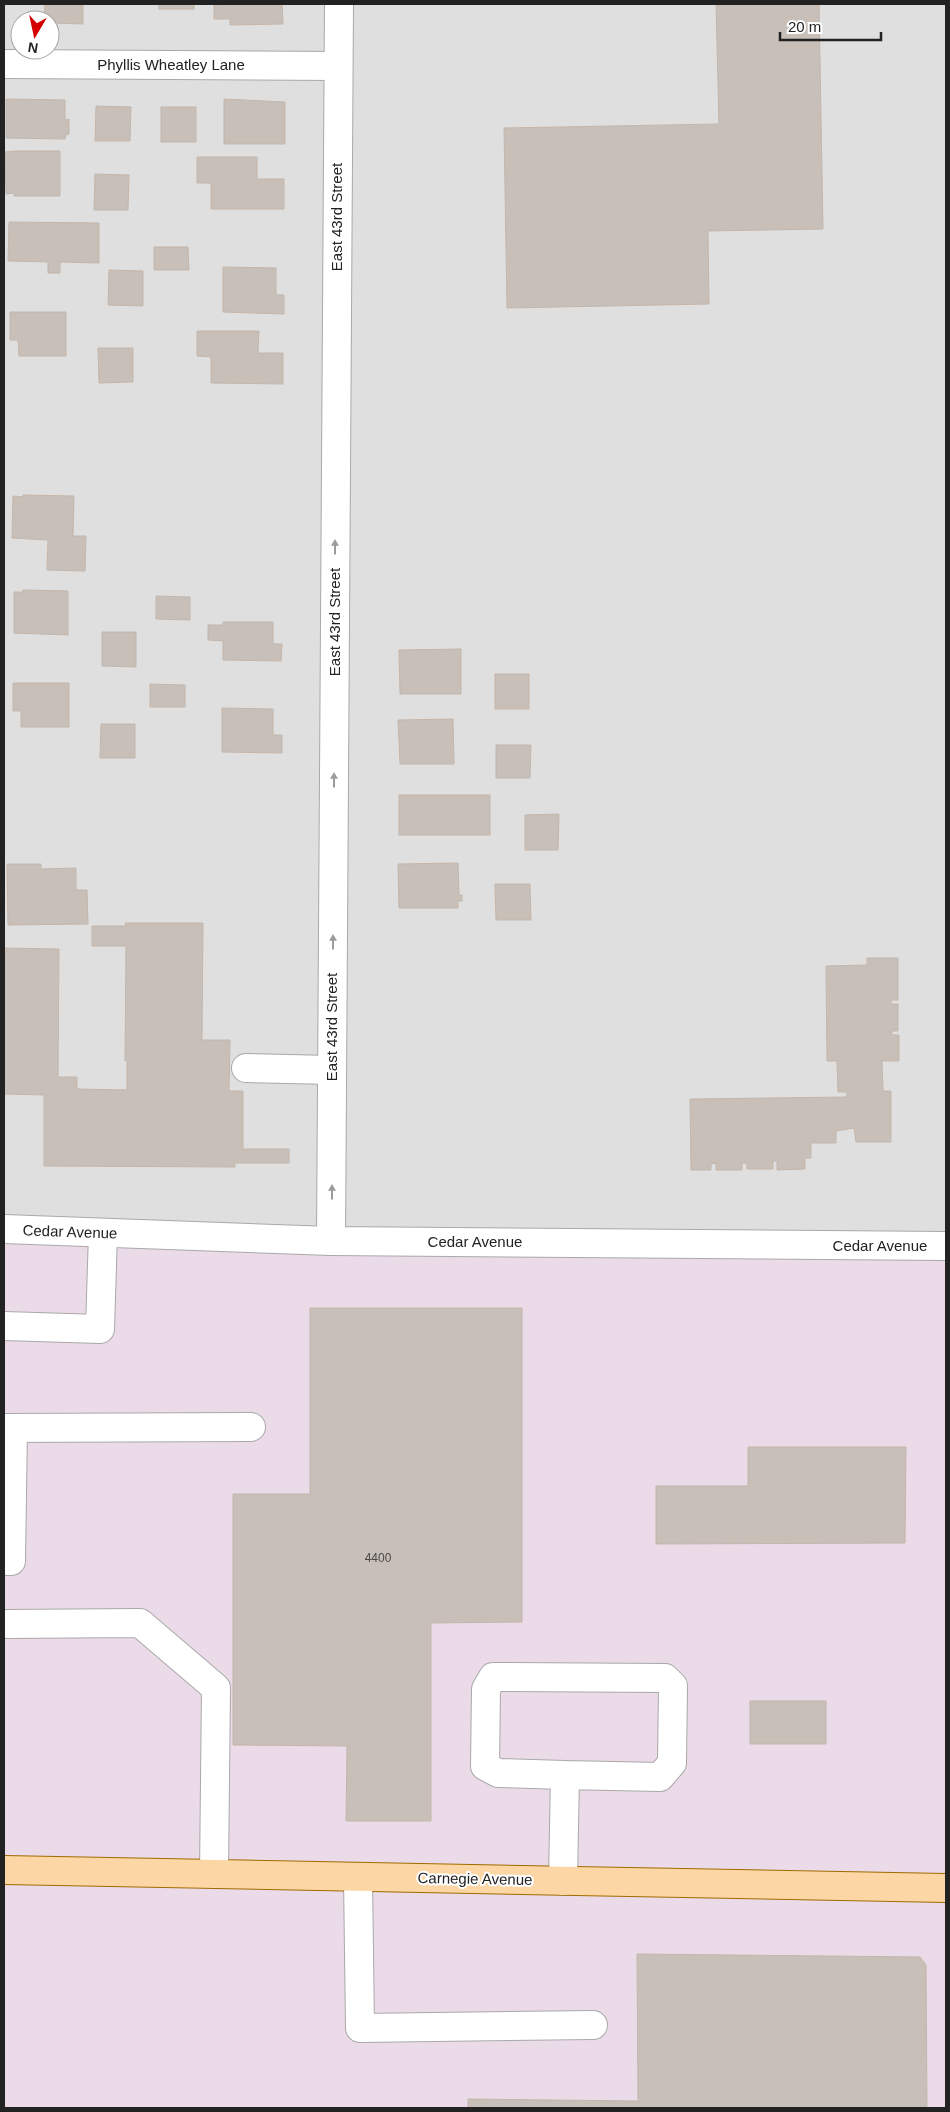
<svg xmlns="http://www.w3.org/2000/svg" width="950" height="2112" viewBox="0 0 950 2112" font-family="Helvetica,sans-serif">
<style>
.residential{fill:#e0dfdf;fill-rule:evenodd}
.industrial{fill:#ebdbe8}
.building{fill:#c7bfb8;stroke:#c4b6ab}
.lines{fill:none;stroke-linecap:round;stroke-linejoin:round}
.minor-casing{stroke:#a9a9a9;stroke-width:30}
.major-casing{stroke:#a06b00;stroke-width:30}
.minor{stroke:#fff;stroke-width:28}
.major{stroke:#fcd6a4;stroke-width:28}
.oneway{fill:#9c9c9c}
.labels{text-anchor:middle;stroke-width:4;stroke-linejoin:round;paint-order:stroke}
.number-label{font-size:12px;fill:#4b4948}
.street-label{font-size:15px;fill:#222;stroke:#fff}
</style>
<rect width="100%" height="100%" fill="#f2efe9"/>
<path class="residential" d="M4 4H946V1246L4 1229ZM20 20H50V50H20Z"/>
<path class="industrial" d="M4 1229 946 1246V2108H4Z"/>
<g class="building">
<path d="M45 4H83V24L50 23V20H44Z"/>
<rect x="159" y="4" width="35" height="5"/>
<path d="M229 4H282L283 24 230 25V19H214V5Z"/>
<path d="M716 4H819L823 229 708 231 709 304 507 308 504 128 719 124Z"/>
<path d="M6 99 65 100V120L69 119V134L66 135 65 139 6 138Z"/>
<path d="M224 99 285 102V144H224Z"/>
<path d="M96 106 131 107 130 141H95Z"/>
<rect x="161" y="107" width="35" height="35"/>
<path d="M16 151H60V196H14V193L6 194 5 152Z"/>
<path d="M197 157H257V179H284V209H211V183H197Z"/>
<path d="M95 174 129 175 128 210H94Z"/>
<path d="M9 222 99 223V263L60 262V273H48V262L8 261Z"/>
<path d="M154 247H188L189 270H154Z"/>
<path d="M223 267 276 268V295H284V314L223 312Z"/>
<path d="M109 270 143 271V306L108 305Z"/>
<path d="M10 312H66V356H19L18 340H10Z"/>
<path d="M197 331H259L258 353H283V384L211 383V357L197 356Z"/>
<path d="M98 348H133V382L99 383Z"/>
<path d="M23 495 74 496 73 536H86L85 571 47 570 48 540 12 538 13 496 23 497Z"/>
<path d="M23 590 68 591V635L14 633V592H22Z"/>
<path d="M156 596 190 597V620L156 619Z"/>
<path d="M223 622H273V644H282L281 661 223 660V641L208 640V625H223Z"/>
<path d="M102 632H136V667L102 666Z"/>
<path d="M461 649V694H400L399 650Z"/>
<rect x="495" y="674" width="34" height="35"/>
<path d="M13 683H69V727H21V711H13Z"/>
<path d="M150 684 185 685V707H150Z"/>
<path d="M222 708 273 709V735H282V753L222 752Z"/>
<path d="M453 719 454 764H400L398 720Z"/>
<path d="M101 724H135V758H100Z"/>
<path d="M496 745H531L530 778H496Z"/>
<rect x="399" y="795" width="91" height="40"/>
<path d="M559 814 558 850H525V815Z"/>
<path d="M458 863 459 895H462V901H458V908H399L398 864Z"/>
<path d="M7 864H41V869L76 868V890H87L88 924 8 925Z"/>
<path d="M495 884H530L531 920H496Z"/>
<path d="M125 923H203L202 1040H230L229 1091H243V1149H289V1163H235V1167L44 1166V1095L4 1094V948L59 949 58 1077H77V1089L127 1090V1060L125 1061 126 946H92V926H126Z"/>
<path d="M867 958H898V1000H891V1004H898V1031H892V1035H899V1061H882L883 1091H891V1142H856L854 1128 836 1131V1143H811V1158H805V1169L777 1170V1161H773V1169H747V1163H742V1170H716V1163L711 1164V1170H691L690 1099 847 1097V1092H838L837 1061H827L826 966 867 965Z"/>
<path d="M310 1308H522V1622L431 1623V1821H346L347 1746 233 1745V1494H310Z"/>
<path d="M748 1447H906L905 1543 656 1544V1486H748Z"/>
<rect x="750" y="1701" width="76" height="43"/>
<path d="M637 1954 920 1957 926 1965 927 2108H468V2099L638 2101Z"/>
</g>
<g class="lines">
<g class="minor-casing">
<g id="minor">
<path d="M4 64 338 66"/>
<path d="M246 1068 332 1070"/>
<path d="M4 1229 331 1241 946 1246"/>
<path d="M331 1241 339 4"/>
<path d="M4 1326 100 1329 103 1233"/>
<path d="M4 1428 251 1427"/>
<path d="M4 1561H11L13 1428"/>
<path d="M4 1624 140 1623 216 1688 214 1874"/>
<path d="M358 1877 360 2028 593 2025"/>
<path d="M563 1881 565 1775 660 1777 672 1763 673 1686 665 1678 493 1677 486 1689 485 1766 498 1773 565 1775"/>
</g>
</g>
<g class="major-casing">
<path id="major" d="M4 1870 946 1888"/>
</g>
<use href="#minor" class="minor"/>
<use href="#major" class="major"/>
</g>
<defs><path id="oneway-solid" d="M-6-.8H1V-3.2L6.5 0L1 3.2V.8H-6Z" transform="scale(1.25)"/></defs>
<g class="oneway">
<use href="#oneway-solid" transform="translate(335 547) rotate(-90)"/>
<use href="#oneway-solid" transform="translate(334 780) rotate(-90)"/>
<use href="#oneway-solid" transform="translate(333 942) rotate(-90)"/>
<use href="#oneway-solid" transform="translate(332 1192) rotate(-90)"/>
</g>
<g class="labels">
<g class="number-label">
<text x="378" y="1562">4400</text>
</g>
<g class="street-label">
<text x="171" y="70">Phyllis Wheatley Lane</text>
<text transform="translate(337 217) rotate(-90)" y="5">East 43rd Street</text>
<text transform="translate(335 622) rotate(-90)" y="5">East 43rd Street</text>
<text transform="translate(332 1027) rotate(-90)" y="5">East 43rd Street</text>
<text transform="translate(70 1232) rotate(2)" y="5">Cedar Avenue</text>
<text x="475" y="1247">Cedar Avenue</text>
<text x="880" y="1251">Cedar Avenue</text>
<text transform="translate(475 1879) rotate(1)" y="5">Carnegie Avenue</text>
</g>
</g>
<rect width="950" height="2112" fill="none" stroke="#222222" stroke-width="10"/>
<g transform="translate(35 35) rotate(189)"><circle r="24" fill="#ffffff" stroke="#a7a7a7"/>
<path d="M0-4L9 19L0 12L-9 19Z" fill="#d40000"/>
<text y="-8" font-size="14" font-weight="bold" text-anchor="middle" fill="#222222">N</text>
</g>
<path d="M780 32v8h101v-8" fill="none" stroke="#222222" stroke-width="2.5"/>
<text x="788" y="32" font-size="15" fill="#222222" stroke="#ffffff" stroke-width="4" paint-order="stroke">20 m</text>
</svg>
